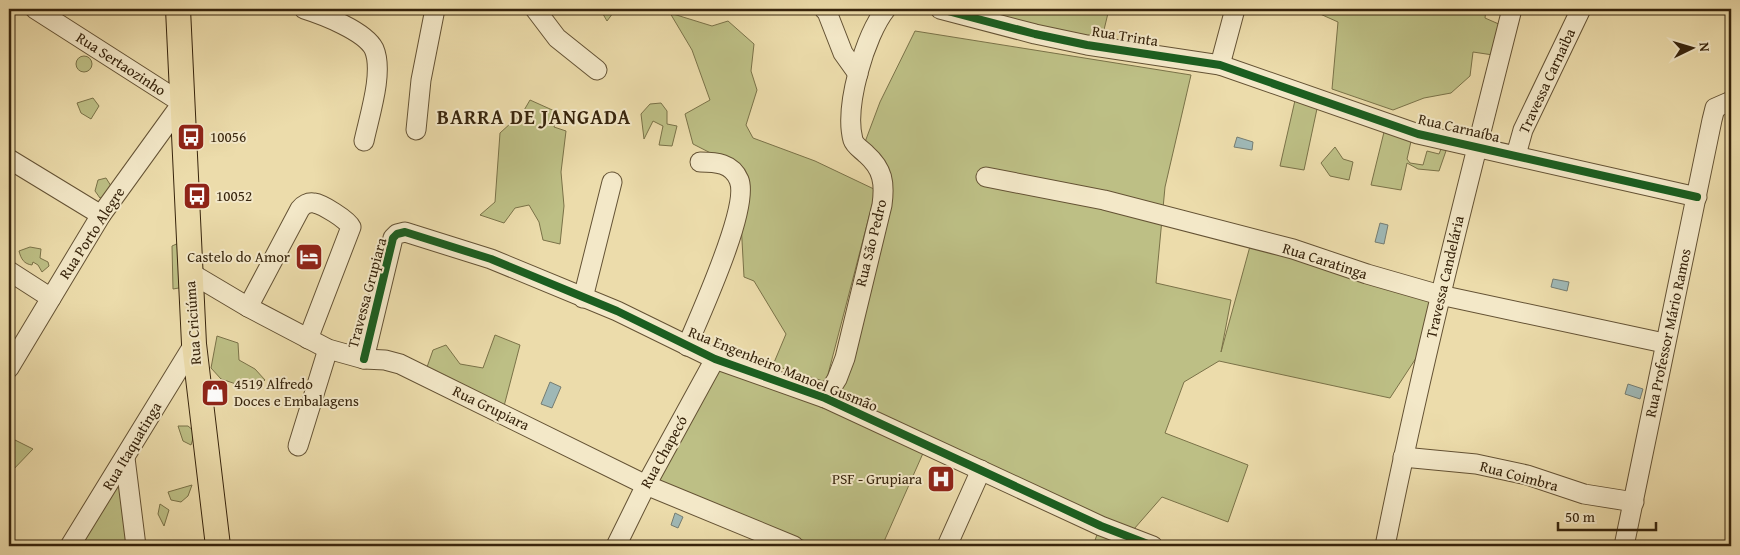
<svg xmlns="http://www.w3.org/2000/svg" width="1740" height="555" viewBox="0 0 1740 555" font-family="'Gentium Book Plus',serif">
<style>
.green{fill:#bdbf85;stroke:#7a7248}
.water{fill:#9fb8b6;stroke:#757d72}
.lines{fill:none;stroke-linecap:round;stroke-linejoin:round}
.minor-casing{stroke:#645234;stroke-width:21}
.major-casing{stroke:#37240c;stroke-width:26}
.minor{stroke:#f3e8c8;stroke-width:19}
.major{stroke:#ecdcab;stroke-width:24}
.cycleway-casing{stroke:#f3e8c8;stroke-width:11}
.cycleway{stroke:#1b5e20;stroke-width:8}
.labels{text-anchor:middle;stroke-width:4;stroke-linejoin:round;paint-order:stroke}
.street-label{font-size:15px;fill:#37240c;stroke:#f3e8c8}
.poi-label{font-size:15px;fill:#37240c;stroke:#f3e8c8;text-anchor:start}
.district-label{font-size:20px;font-weight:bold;letter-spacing:1px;fill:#37240c;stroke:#f3e8c8}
</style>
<rect width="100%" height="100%" fill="#ecdcab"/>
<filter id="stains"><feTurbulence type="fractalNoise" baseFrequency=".004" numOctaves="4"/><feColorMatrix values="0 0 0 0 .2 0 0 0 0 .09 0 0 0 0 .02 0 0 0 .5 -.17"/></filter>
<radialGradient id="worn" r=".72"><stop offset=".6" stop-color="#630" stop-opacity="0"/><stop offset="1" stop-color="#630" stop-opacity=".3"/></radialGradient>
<g class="green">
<path d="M600 9H616L607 21Z"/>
<path d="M967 9H1109L1103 34 1092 40Z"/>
<path d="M1309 9H1486L1485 18 1501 25 1493 55 1473 52 1470 76 1451 93 1424 98 1393 110 1332 89 1338 22Z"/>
<path d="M670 13 712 26 728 21 754 44 751 71 757 90 746 125 753 138 815 161 876 190 826 382 773 365 786 334 754 281 744 277 738 167 693 144 685 114 710 100 692 50Z"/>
<path d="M915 31 1191 75 1165 187 1156 283 1231 300 1221 352 1252 239 1433 300 1420 352 1390 398 1219 361 1184 382 1165 433 1248 465 1228 522 1162 497 1134 529 1066 510 836 398 884 217 865 142 880 102Z"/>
<circle cx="84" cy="64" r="8"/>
<path d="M1296 96 1318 104 1304 170 1280 166Z"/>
<path d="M93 98 99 106 91 119 81 113 77 103Z"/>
<path d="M530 100 559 113 554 127 566 131 561 172 564 206 560 244 543 240 539 222 529 205 515 208 504 223 480 215 495 202 500 133 523 112Z"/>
<path d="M661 103 667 111V124L677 126 672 146 659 145 663 126 653 121 644 139 641 114 650 104Z"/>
<path d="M1385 128 1412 137 1407 159 1410 163 1423 165 1427 151 1439 154 1443 144 1448 145 1439 171 1418 169 1407 163 1401 190 1371 185Z"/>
<path d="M1335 147 1343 159 1353 162 1349 180 1330 176 1321 163Z"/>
<path d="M106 178 111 186 109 196 100 198 95 191 98 180Z"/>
<path d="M192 237 196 285 173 289 172 246Z"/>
<path d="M30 247 41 249 40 258 48 262 49 266 42 272 38 265 33 262 32 265C24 264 21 259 19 251Z"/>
<path d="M495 335 520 345 503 410 426 370 433 350 446 345 460 364 483 368Z"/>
<path d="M217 336 238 343 239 360 255 369 265 380 254 390 221 379 211 368Z"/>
<path d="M720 365 822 400 924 451 882 546H818L654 482Z"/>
<path d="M178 426H188L195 432 191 445 183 441Z"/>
<path d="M9 437 33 449 10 473 9 472Z"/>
<path d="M126 468 136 546H76Z"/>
<path d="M192 485 188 496 181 502 171 500 168 492Z"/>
<path d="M160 504 169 510 164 526 158 514Z"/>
<path d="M1099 529 1148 546H1093Z"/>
</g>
<g class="water">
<path d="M1237 137 1253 142 1252 150 1234 147Z"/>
<path d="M1380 223 1388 225 1384 244 1375 242Z"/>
<path d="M1553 279 1569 282 1567 291 1551 287Z"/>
<path d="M550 382 561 387 552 408 541 404Z"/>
<path d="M1628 384 1643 389 1640 399 1625 394Z"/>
<path d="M675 513 683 517 678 528 671 525Z"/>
</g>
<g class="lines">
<g class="minor-casing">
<g id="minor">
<path d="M304 9C323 15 365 31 374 49 384 72 369 117 364 141"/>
<path d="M535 9 557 38 597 70"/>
<path d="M824 9 827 12 843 53 858 74"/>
<path d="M940 9 1035 34 1087 45 1220 65 1418 134 1697 197"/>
<path d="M1220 65 1235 9"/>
<path d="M416 130 421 80 435 9"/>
<path d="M1516 155 1523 130 1581 9"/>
<path d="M9 159 101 215"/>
<path d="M986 177 1104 200 1293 249 1367 274 1440 295 1664 343"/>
<path d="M9 271 51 298"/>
<path d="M189 272 248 307 328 349 364 359 385 360 400 364 646 485 794 546"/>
<path d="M583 298 612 182"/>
<path d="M248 307 300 209C303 205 308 202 314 203 322 204 348 220 351 227L308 339"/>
<path d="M687 346C700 315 750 207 739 180 732 163 716 162 700 162"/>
<path d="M364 359 393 238 397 234 405 232 491 259 617 311 715 359 825 398 1101 526 1153 546"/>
<path d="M9 368 101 215 182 103 35 9"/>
<path d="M825 398 837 379 845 358 882 205C885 183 883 169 866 154 861 149 855 146 853 140 844 107 865 35 886 9"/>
<path d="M298 446 328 349"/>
<path d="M1403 457 1476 464 1527 475 1584 494 1634 502"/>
<path d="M125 458 136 546"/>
<path d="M70 546 194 344"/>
<path d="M616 546 646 485 715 359"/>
<path d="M947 546 981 470"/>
<path d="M1385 546C1421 366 1467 187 1512 9"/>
<path d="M1624 546 1712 120 1715 108 1731 101"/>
</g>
</g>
<g class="major-casing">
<path id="major" d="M178 9 194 344 218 546"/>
</g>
<use href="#minor" class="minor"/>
<use href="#major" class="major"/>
<g class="cycleway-casing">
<g id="cycleway">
<path d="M940 9 1035 34 1087 45 1220 65 1418 134 1697 197"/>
<path d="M364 359 393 238 397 234 405 232 491 259 617 311 715 359 825 398 1101 526 1153 546"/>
</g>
</g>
<use href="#cycleway" class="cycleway"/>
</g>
<defs>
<g id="bus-square" transform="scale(1.4375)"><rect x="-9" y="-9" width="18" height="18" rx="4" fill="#8f2418" stroke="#f3e8c8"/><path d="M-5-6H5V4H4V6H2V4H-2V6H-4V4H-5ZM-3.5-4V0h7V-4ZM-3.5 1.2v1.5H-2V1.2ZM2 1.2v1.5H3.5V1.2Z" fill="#fff"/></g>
<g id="hotel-square" transform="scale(1.4375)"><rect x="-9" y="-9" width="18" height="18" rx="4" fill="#8f2418" stroke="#f3e8c8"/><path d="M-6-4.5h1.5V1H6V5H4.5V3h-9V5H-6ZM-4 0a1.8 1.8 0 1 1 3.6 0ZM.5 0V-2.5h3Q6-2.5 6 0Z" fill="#fff"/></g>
<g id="shop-square" transform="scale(1.4375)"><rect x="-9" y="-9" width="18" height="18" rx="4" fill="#8f2418" stroke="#f3e8c8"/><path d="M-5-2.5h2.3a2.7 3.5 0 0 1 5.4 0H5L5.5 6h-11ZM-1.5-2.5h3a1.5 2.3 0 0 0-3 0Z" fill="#fff"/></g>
<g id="hospital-square" transform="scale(1.4375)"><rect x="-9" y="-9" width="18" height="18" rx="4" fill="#8f2418" stroke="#f3e8c8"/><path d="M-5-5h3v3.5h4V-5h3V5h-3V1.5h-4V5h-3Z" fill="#fff"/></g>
</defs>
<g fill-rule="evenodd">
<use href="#bus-square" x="191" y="137"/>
<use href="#bus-square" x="197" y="196"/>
<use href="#hotel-square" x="309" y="257"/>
<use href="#shop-square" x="215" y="393"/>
<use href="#hospital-square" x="941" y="479"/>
</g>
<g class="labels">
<g class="street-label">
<text transform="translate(1125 36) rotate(9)" y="5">Rua Trinta</text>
<text transform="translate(121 64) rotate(33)" y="5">Rua Sertaozinho</text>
<text transform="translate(1547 81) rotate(-65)" y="5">Travessa Carnaiba</text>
<text transform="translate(1459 128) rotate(13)" y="5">Rua Carnaíba</text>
<text transform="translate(92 233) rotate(-57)" y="5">Rua Porto Alegre</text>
<text transform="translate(871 243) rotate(-76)" y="5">Rua São Pedro</text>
<text transform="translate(1325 261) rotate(18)" y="5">Rua Caratinga</text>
<text transform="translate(1445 277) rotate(-77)" y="5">Travessa Candelária</text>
<text transform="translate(367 293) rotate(-75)" y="5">Travessa Grupiara</text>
<text transform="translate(193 323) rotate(-94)" y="5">Rua Criciúma</text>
<text transform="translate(1668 333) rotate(-78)" y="5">Rua Professor Mário Ramos</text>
<text transform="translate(783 369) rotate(22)" y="5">Rua Engenheiro Manoel Gusmão</text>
<text transform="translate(491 408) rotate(26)" y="5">Rua Grupiara</text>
<text transform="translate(132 446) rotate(-59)" y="5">Rua Itaquatinga</text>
<text transform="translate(664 452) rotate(-61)" y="5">Rua Chapecó</text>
<text transform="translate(1519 476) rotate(15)" y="5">Rua Coimbra</text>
</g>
<g class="poi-label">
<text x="210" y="142">10056</text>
<text x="216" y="201">10052</text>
<text x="290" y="262" text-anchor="end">Castelo do Amor</text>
<text x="234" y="389">4519 Alfredo<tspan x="234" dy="17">Doces e Embalagens</tspan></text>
<text x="922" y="484" text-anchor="end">PSF - Grupiara</text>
</g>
<g class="district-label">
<text x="534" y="124">BARRA DE JANGADA</text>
</g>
</g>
<rect width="1740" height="555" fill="none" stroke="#ecdcab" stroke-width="30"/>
<rect x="10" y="10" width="1720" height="535" fill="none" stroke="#37240c" stroke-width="2.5"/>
<rect x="15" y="15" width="1710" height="525" fill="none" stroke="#37240c"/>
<g transform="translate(1692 48) rotate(85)" stroke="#f3e8c8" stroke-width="4" paint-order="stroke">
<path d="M0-4L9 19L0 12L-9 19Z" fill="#37240c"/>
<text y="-8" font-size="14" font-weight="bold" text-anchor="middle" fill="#37240c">N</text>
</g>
<path d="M1558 522v8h98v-8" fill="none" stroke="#37240c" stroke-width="2.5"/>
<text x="1565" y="522" font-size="15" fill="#37240c" stroke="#f3e8c8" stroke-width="4" paint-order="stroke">50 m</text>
<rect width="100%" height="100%" filter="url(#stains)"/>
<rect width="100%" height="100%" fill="url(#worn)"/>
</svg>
